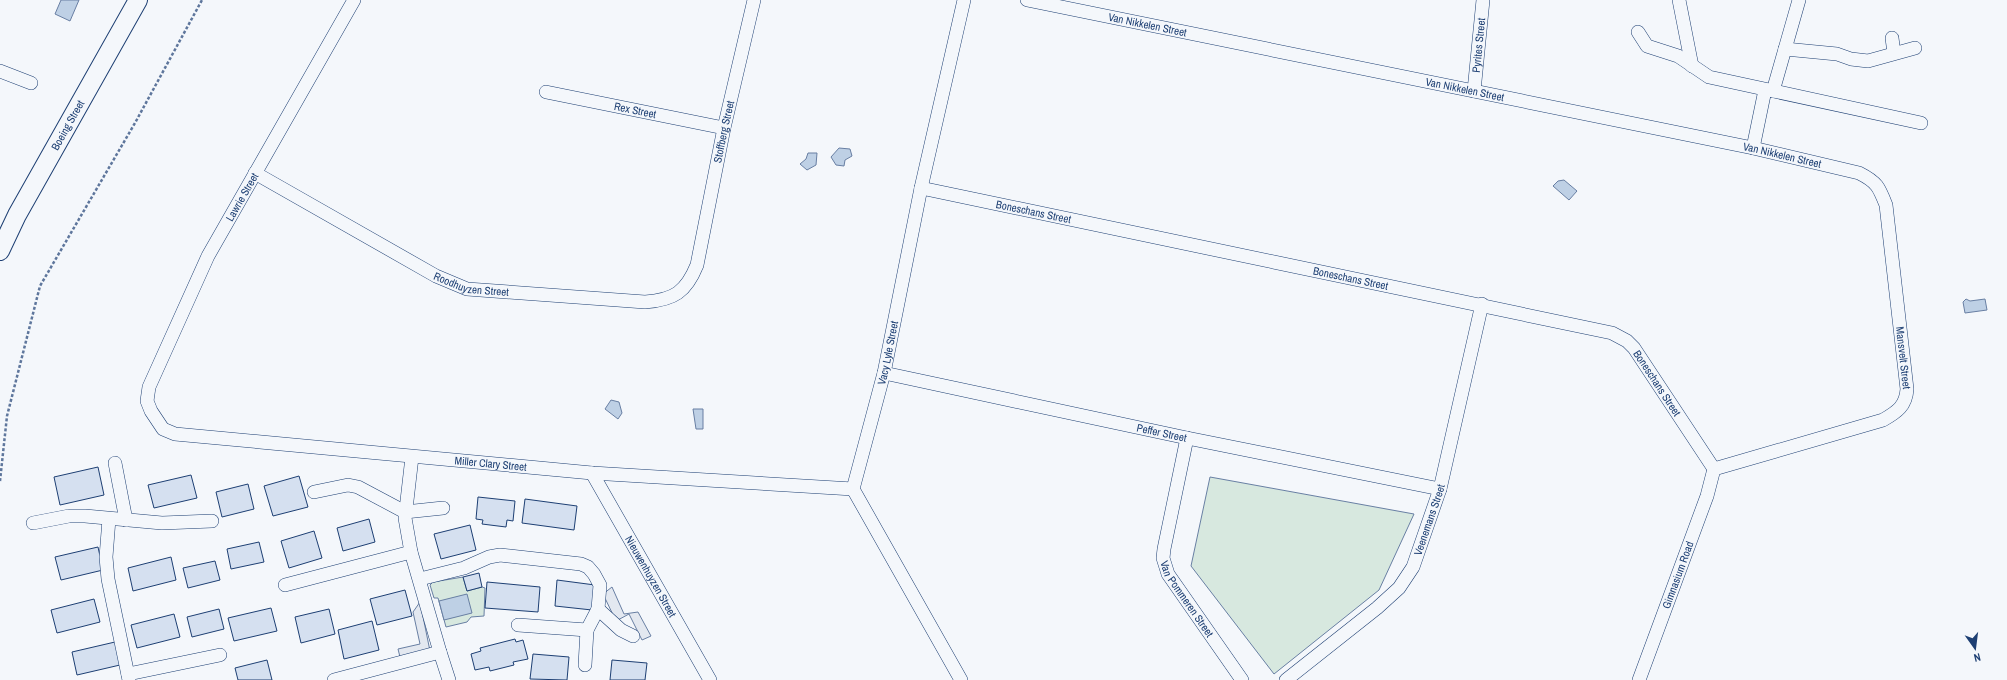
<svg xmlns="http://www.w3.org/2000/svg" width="2007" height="680" viewBox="0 0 2007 680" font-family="'Archivo Narrow',sans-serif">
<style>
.green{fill:#d7e8df;stroke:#687fa3}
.parking{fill:#e3e8f0;stroke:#687fa3}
.water{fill:#bed0e5;stroke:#687fa3}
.building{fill:#d5e0f0;stroke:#1d3f73}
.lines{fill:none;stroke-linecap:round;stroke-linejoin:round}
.minor-casing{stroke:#1d3f73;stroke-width:14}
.secondary-casing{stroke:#1d3f73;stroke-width:20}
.path{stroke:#5e769c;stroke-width:2.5;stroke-dasharray:3 2;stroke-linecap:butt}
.minor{stroke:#f4f7fb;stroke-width:13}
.secondary{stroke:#f4f7fb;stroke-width:18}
.labels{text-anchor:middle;stroke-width:3;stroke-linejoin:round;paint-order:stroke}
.street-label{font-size:11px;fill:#1d3f73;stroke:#f4f7fb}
</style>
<rect width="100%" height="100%" fill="#f4f7fb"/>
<g class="green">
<path d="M1210 477 1414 514 1379 590 1274 674 1191 566Z"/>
<path d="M463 577 467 591 482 587 485 588 484 616 471 617 467 622 446 627 438 598H434L430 585 433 582Z"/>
</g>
<g class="parking">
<path d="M612 587 624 614 638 612 651 636 642 640 629 614 616 621 603 594Z"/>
<path d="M420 602 430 651 400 657 398 649 420 644 413 612Z"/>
</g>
<g class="water">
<path d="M61 0H79L70 21 55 14Z"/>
<path d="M839 148 850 149 852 156 845 160 844 166 836 165 831 157Z"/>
<path d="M808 153H817L816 165 807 170 800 164 806 159Z"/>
<path d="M1564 180 1577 191 1569 200 1553 186 1558 181Z"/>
<path d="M1966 299 1970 301 1985 299 1987 310 1965 313 1963 302Z"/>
<path d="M611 400 619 402 622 413 618 419 605 409Z"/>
<path d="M693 409H703V429H696Z"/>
<path d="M467 594 472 613 444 620 439 601Z"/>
</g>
<g class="building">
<path d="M98 467 104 495 60 505 54 477Z"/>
<path d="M191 475 197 498 154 508 148 485Z"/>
<path d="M299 476 308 507 273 516 264 486Z"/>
<path d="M248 484 254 509 222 517 216 492Z"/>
<path d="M478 497 515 501 513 521 507 520 506 527 482 524 483 520 476 519Z"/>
<path d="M525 499 577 506 574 530 522 523Z"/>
<path d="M369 519 375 542 343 551 337 528Z"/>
<path d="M470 525 476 550 441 559 434 534Z"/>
<path d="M314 531 322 558 289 568 281 541Z"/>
<path d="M259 542 264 562 231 569 227 549Z"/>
<path d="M98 547 103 570 61 580 55 557Z"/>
<path d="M171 557 176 580 133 591 128 568Z"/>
<path d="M215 561 220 580 188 588 183 568Z"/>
<path d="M479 573 482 587 467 591 463 577Z"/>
<path d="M557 580 595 585 592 610 555 606Z"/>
<path d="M487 582 540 587 538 612 485 608Z"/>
<path d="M405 590 412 616 377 625 370 599Z"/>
<path d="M94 599 100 622 57 633 51 610Z"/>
<path d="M271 608 277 631 234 641 228 618Z"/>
<path d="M219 609 224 629 192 637 187 617Z"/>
<path d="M329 609 335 634 301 643 295 617Z"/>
<path d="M174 614 180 637 137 648 131 625Z"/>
<path d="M372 621 379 650 344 659 338 630Z"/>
<path d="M515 639 516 642 523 640 528 659 513 662 514 665 490 671 489 667 475 670 471 654 481 651 480 648Z"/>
<path d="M115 642 120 665 77 675 72 652Z"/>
<path d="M533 654 569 657 567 680 530 679Z"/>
<path d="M267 660 272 680H238L235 668Z"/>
<path d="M612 660 647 663 645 680H610Z"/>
</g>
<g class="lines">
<g class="minor-casing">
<g id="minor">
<path id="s1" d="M354 0 208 256 149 387 147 401 151 411 163 429 175 434 592 473 853 489"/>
<path id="s2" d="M1027 0 1753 148 1859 173C1877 182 1879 187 1886 205L1907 389C1906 406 1897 412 1883 420L1714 469"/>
<path d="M1679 0 1692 66"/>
<path d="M1638 32 1647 46 1678 56 1709 77 1921 123"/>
<path d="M1892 38 1894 53"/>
<path d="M1785 49 1837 54 1851 59 1868 61 1915 48"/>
<path d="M0 71 31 83"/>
<path id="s3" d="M1474 91 1483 0"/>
<path d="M1773 91 1799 0"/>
<path id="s4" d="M546 92 724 128"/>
<path d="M1753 148 1765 90"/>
<path id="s5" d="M255 173 436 276 467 289 645 302C674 300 686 292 697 265L724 128 754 0"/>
<path id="s6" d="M921 188 1612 333 1627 341 1634 348 1714 469"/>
<path id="s7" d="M884 373 1187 438 1440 489"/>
<path id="s8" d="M1187 438 1164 549 1163 558 1168 574 1242 680"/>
<path d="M115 463 126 520"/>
<path id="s9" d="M592 473 710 680"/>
<path d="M314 492 348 485 358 487 405 512 443 508"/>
<path d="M109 519 106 557 108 579 129 680"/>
<path d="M33 523 69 516H85L162 523 212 521"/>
<path d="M420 579 464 568 489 557 500 555 581 564 588 567 594 574 600 585 598 609 587 630 518 625"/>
<path d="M285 585 411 552"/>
<path d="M598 609 621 630 633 636"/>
<path d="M440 652 449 680"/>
<path d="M585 665 587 630"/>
<path d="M128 674 220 655"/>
<path d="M334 680 440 652 411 552 405 518 412 457"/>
<path id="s10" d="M961 680 853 489 884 373 921 188 964 0"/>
<path id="s11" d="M1286 680 1377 608 1399 588 1413 567 1440 489 1482 304"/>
<path id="s12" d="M1639 680 1707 496 1714 469"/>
</g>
</g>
<g class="secondary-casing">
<g id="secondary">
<path id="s13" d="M0 251 17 215 138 0"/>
</g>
</g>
<path class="path" d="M0 481 7 416 40 286 135 123 202 0"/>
<use href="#minor" class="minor"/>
<use href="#secondary" class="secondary"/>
</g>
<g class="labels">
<g class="street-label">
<text dy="4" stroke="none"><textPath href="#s2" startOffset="123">Van Nikkelen Street</textPath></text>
<text dy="4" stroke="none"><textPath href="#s3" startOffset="46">Pyrites Street</textPath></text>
<text dy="4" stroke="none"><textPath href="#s2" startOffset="447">Van Nikkelen Street</textPath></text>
<text dy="4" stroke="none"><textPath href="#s4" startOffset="91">Rex Street</textPath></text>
<text dy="4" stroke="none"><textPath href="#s13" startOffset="143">Boeing Street</textPath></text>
<text dy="4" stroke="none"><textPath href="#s5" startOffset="625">Stoffberg Street</textPath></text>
<text dy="4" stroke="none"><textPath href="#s2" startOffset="771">Van Nikkelen Street</textPath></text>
<text transform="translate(242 197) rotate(-60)" y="4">Lawrie Street</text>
<text dy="4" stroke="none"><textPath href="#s6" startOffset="115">Boneschans Street</textPath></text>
<text dy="4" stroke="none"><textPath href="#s6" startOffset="439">Boneschans Street</textPath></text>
<text dy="4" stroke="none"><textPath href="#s5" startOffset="245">Roodhuyzen Street</textPath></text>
<text dy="4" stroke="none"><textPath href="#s10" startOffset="360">Vacy Lyle Street</textPath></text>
<text dy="4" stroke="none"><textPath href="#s2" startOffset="1047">Mansvelt Street</textPath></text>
<text dy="4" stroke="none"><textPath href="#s6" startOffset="775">Boneschans Street</textPath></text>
<text dy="4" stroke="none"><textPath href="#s7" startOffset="284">Peffer Street</textPath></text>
<text dy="4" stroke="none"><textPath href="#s1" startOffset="815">Miller Clary Street</textPath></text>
<text dy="4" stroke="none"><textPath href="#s11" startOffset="221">Veenemans Street</textPath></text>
<text dy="4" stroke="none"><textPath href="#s12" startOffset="112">Gimnasium Road</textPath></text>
<text dy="4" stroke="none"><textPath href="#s9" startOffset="119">Nieuwenhuyzen Street</textPath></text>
<text dy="4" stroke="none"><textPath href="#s8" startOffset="170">Van Pommeren Street</textPath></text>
</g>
</g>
<g transform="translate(1975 648) rotate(166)" stroke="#f4f7fb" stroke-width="3" paint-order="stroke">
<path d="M0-3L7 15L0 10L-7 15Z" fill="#1d3f73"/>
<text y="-6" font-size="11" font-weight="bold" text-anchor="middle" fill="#1d3f73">N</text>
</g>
</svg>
